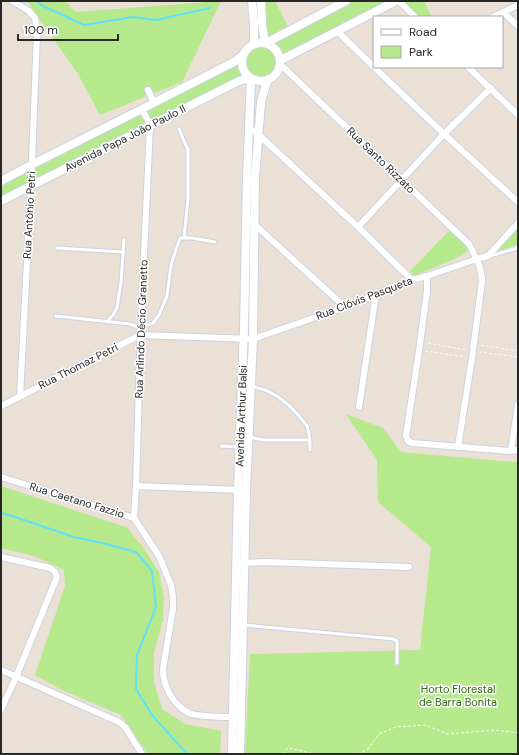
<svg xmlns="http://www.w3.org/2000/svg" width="519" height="755" viewBox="0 0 519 755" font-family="'DM Sans',sans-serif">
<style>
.green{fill:#b6e88c}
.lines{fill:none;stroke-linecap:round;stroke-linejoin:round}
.stream{stroke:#5ee1f8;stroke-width:2}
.lane-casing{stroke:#cbd2e2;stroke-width:5}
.street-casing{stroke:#cbd2e2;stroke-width:8}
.secondary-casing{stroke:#cbd2e2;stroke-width:10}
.path{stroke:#fff;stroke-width:1;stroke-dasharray:3 2;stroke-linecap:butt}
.lane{stroke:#fff;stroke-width:3}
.street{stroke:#fff;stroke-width:6}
.secondary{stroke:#fff;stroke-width:8}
.labels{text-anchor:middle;stroke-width:3;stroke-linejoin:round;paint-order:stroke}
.street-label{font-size:11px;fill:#272727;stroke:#fff}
.park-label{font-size:11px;fill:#2e6713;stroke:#fff}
</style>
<rect width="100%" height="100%" fill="#ebe0d6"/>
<g class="green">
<path d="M27 1H65L76 12 221 1 182 82 100 115 78 74Z"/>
<path d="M261 1H275L288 27 267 38Z"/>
<path d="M351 1H389L281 59 277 49 270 43 277 39Z"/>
<path d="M402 1H424L432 17H420Z"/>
<circle cx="262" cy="62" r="18"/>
<path d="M240 59V69L244 77 151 124 143 110Z"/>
<path d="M142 110 150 125 32 184V165Z"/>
<path d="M31 166 30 185 1 200V182Z"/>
<path d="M518 228V244L493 253Z"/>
<path d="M449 231 468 248V250L459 257 414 276 410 271Z"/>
<path d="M346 414 383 428 401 452 514 462 518 461V754H245L250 654 420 650 431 547 378 502 377 460Z"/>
<path d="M1 486 126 527 142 546 159 572 164 598 163 620 154 652V683L162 709 185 724 221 731 220 754H148L121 715 62 690 35 675 65 586 64 570 34 556 1 548Z"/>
</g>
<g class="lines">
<g class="stream">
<path d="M36 1 41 5 84 25 133 17 156 20 210 8"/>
<path d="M1 513 9 515 74 537 106 544 136 552 152 571 156 607 137 655 136 689 152 715 187 754"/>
</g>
<g class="lane-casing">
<g id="lane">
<path d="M179 129 188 150V199L184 238"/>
<path d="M57 248 123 252"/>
<path d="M490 256 518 248"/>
<path d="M56 316 130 324 141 328"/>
<path d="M107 322 113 315 117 308 121 282 124 240"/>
<path d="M141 325H148L153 323 159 315 167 296 171 265 180 238H192L215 242"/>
<path d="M252 387C271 389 287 402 299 416 301 419 305 422 307 426 310 433 310 442 310 450"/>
<path d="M250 437 263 440H310"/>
<path d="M221 446 238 447"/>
<path d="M244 625 394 639 397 641V663"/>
</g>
</g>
<g class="street-casing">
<g id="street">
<path d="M12 1 29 11 35 18 37 34 31 186 20 396"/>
<path d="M399 1 415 17"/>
<path d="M503 12 518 26"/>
<path d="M493 17 518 5"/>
<path d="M337 31 374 67"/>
<path d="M281 65 469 244C475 256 482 268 482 281L472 358 458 447"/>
<path d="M374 67 444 134 518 202"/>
<path d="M468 67 518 115"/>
<path d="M148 90 154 103"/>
<path d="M249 128 259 135 358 227 412 280"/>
<path d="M246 218 254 224 345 307"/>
<path d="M358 227 444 134 491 88"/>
<path d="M427 276V291L419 351 406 436 408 441 412 443 511 451 518 450"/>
<path d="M1 406 140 335 253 339 345 307 412 280 427 276 477 259 488 256 518 223"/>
<path d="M359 407 376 294"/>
<path d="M511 451 518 404"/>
<path d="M1 477 134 518 159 556 171 585 173 597V608L163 669C163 686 173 705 189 713 199 717 224 717 235 717"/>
<path d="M136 486 241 490"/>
<path d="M134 518 136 486 141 321 150 125 142 109"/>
<path d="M1 557 50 568 55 572 57 577 16 677 1 710"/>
<path d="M242 563 265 562 409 567"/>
<path d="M1 670 119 722 125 727 142 754"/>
</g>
</g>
<g class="secondary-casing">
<g id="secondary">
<path d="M252 1 254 24V44"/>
<path d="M261 1 262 24 265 43"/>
<circle cx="261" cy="62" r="19"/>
<path d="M266 43 346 1"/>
<path d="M281 60 396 1"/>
<path d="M1 181 31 165 142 109 165 97 234 62 244 54"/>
<path d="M1 201 239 81 249 78"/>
<path d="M232 754 238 490 244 329 247 178 251 79"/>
<path d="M240 754 246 490 253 339 255 178 261 102 267 81"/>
</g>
</g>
<g class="path">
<path d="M428 343 466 350"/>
<path d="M481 345 518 351"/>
<path d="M425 351 465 357"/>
<path d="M479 352 518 357"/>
<path d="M282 754 288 748 303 751 313 754"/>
<path d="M358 754 368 749 379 734 396 727 425 725 448 734 495 730 518 733"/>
</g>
<use href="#lane" class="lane"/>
<use href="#street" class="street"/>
<use href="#secondary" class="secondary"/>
</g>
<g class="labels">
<g class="street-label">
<text transform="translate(125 138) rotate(-27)" y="4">Avenida Papa João Paulo II</text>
<text transform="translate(381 160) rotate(44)" y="4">Rua Santo Rizzato</text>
<text transform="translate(29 215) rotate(-87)" y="4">Rua Antônio Petri</text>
<text transform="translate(364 298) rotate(-21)" y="4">Rua Clóvis Pasqueta</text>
<text transform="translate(141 329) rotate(-88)" y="4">Rua Arlindo Décio Granetto</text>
<text transform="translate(78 366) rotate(-27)" y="4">Rua Thomaz Petri</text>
<text transform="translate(241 416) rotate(-88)" y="4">Avenida Arthur Balsi</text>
<text transform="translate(77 500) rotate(17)" y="4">Rua Caetano Fazzio</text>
</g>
<g class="park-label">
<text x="458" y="693">Horto Florestal<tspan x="458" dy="13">de Barra Bonita</tspan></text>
</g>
</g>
<rect width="519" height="755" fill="none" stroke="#272727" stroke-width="4"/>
<rect x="373" y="16" width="130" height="52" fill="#ffffff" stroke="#a9a9a9"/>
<rect x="381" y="29" width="20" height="6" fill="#ffffff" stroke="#a9a9a9"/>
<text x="409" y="36" font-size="12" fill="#272727">Road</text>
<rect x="381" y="46" width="20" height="12" fill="#b6e88c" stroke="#a9a9a9"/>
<text x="409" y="56" font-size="12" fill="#272727">Park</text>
<path d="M18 34v6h100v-6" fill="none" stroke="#272727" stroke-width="2"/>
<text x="24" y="34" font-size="12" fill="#272727" stroke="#ffffff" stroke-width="3" paint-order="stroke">100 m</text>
</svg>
